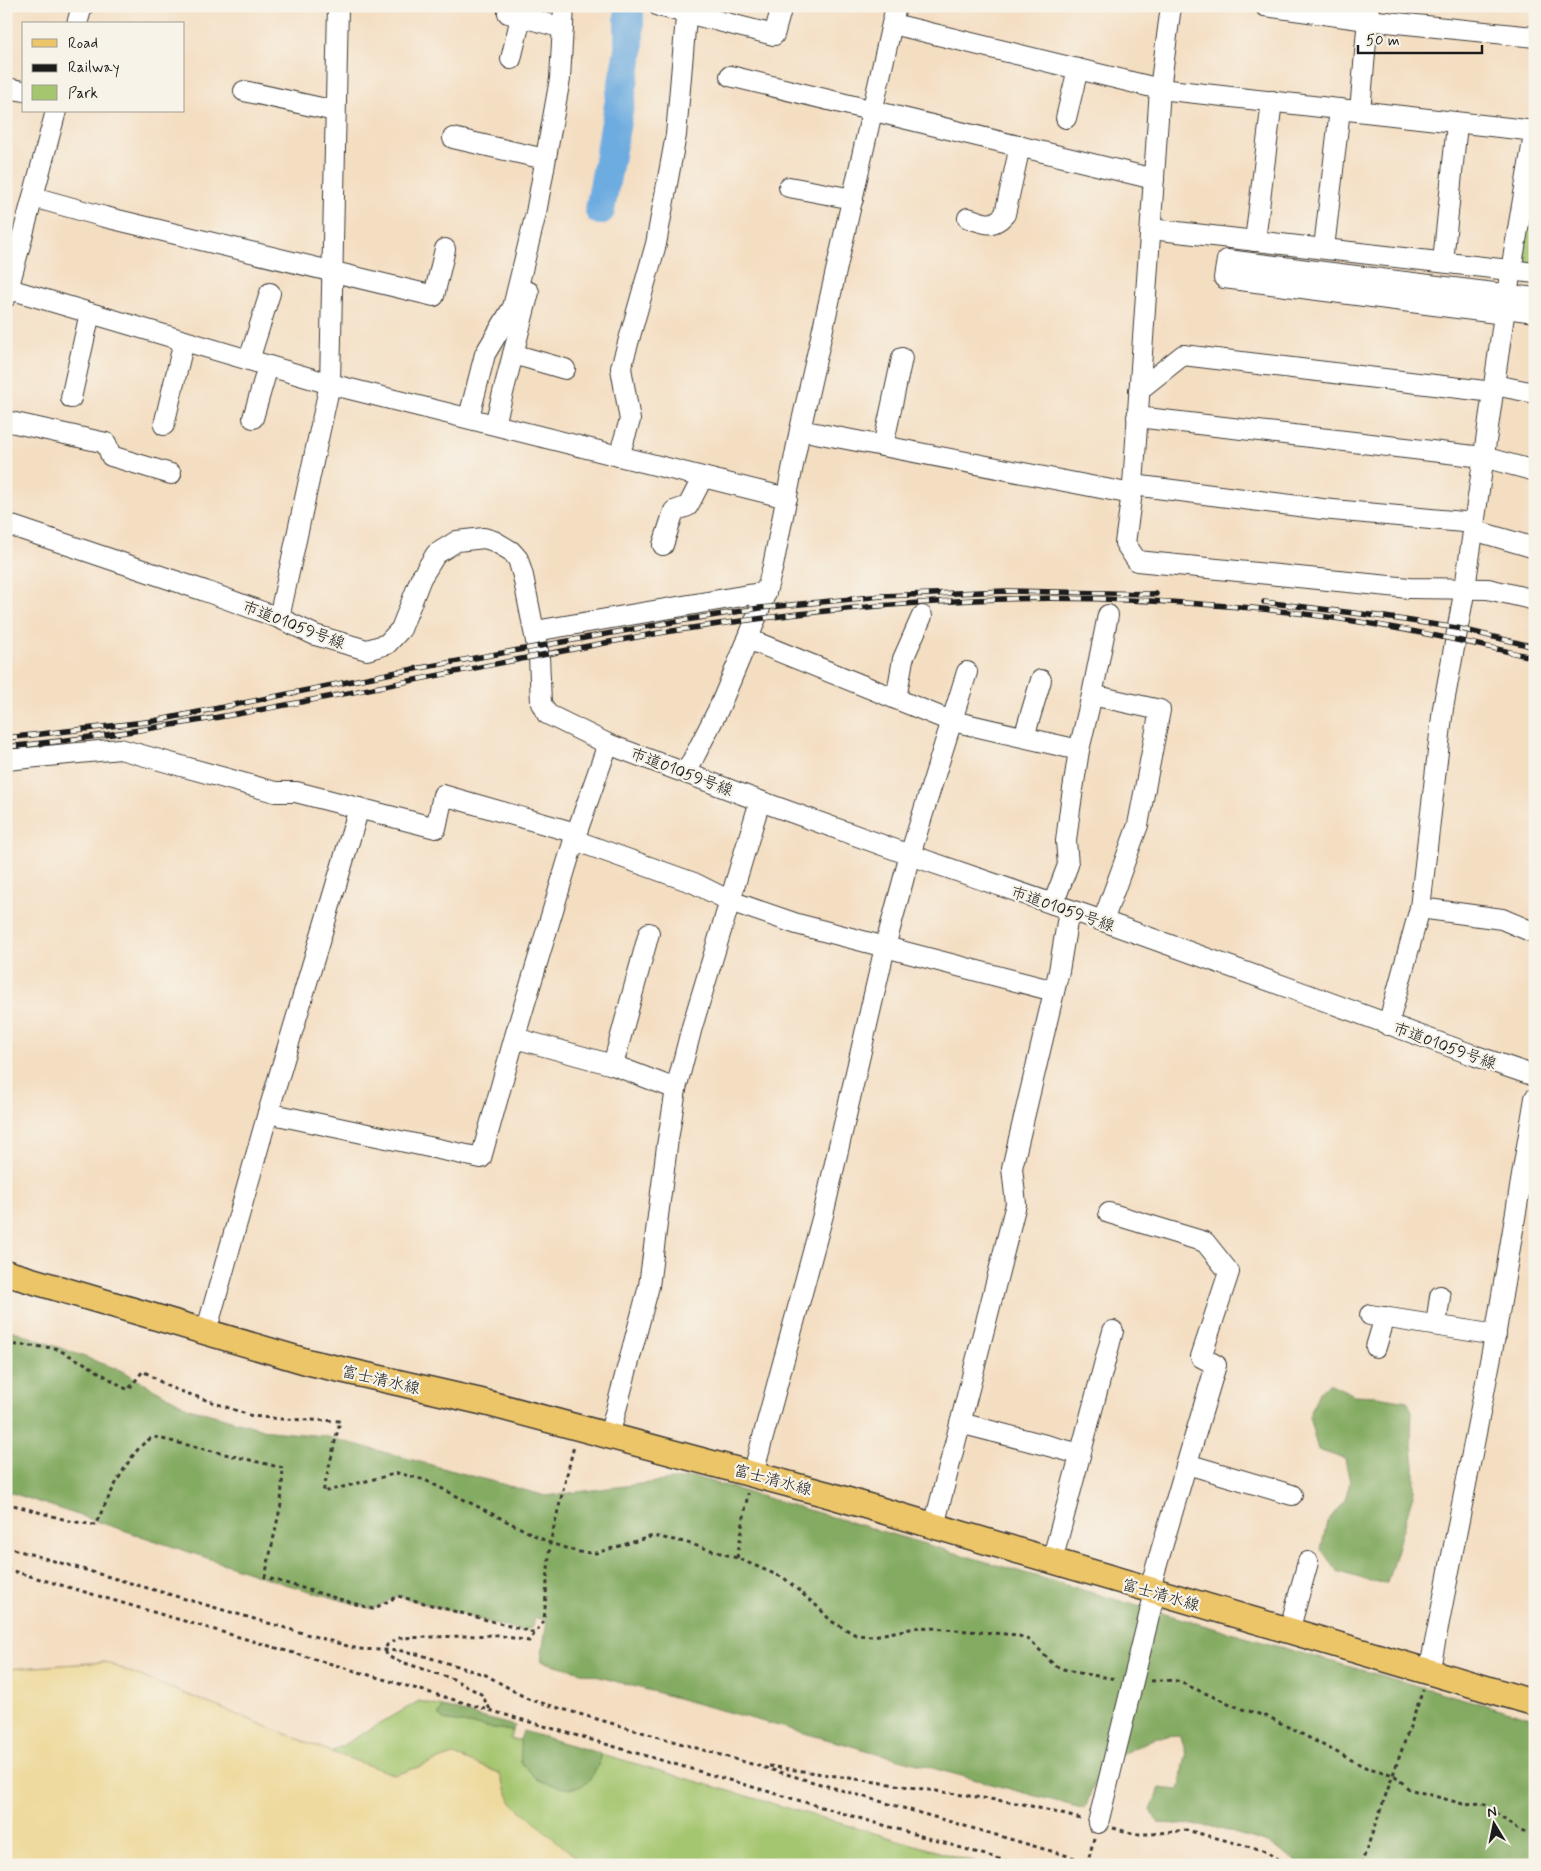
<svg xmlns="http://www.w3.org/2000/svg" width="1541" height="1871" viewBox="0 0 1541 1871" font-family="Mynerve,'Klee One',sans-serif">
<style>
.green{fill:#a5c66f;stroke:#607146}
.forest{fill:#84ab62;stroke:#50643f}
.sand{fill:#eeda9e;stroke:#857b5d}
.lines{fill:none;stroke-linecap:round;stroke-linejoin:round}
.river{stroke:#6dace0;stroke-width:30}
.minor-casing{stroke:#3c3935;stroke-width:22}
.major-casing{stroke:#3c3935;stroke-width:28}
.path{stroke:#3c3935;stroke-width:3;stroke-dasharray:4 4;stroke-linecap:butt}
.minor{stroke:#fff;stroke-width:20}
.major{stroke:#edc569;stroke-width:25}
.rail-casing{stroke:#1c1c1c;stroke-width:5.5}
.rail{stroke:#f7f3e8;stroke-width:4;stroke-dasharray:11;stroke-linecap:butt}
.labels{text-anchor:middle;stroke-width:4.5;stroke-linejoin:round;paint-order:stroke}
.street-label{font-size:16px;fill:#1c1c1c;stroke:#f7f3e8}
</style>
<rect width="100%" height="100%" fill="#f7f3e8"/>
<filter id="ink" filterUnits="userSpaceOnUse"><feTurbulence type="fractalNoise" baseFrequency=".02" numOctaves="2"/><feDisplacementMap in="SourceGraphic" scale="10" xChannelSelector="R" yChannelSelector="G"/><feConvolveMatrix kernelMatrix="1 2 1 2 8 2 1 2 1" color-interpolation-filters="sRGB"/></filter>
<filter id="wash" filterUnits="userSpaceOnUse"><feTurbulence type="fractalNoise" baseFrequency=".0096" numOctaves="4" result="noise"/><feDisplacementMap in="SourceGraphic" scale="20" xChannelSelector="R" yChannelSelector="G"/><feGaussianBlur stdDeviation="1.12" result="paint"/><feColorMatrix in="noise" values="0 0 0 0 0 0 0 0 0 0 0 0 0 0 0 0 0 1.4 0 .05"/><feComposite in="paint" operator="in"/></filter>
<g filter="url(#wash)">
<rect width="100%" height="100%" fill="#f4dec2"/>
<g class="green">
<path d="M1535 167V264L1527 262 1521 253Z"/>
<path d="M419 1701 443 1707 439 1715 443 1720 512 1731 510 1739 520 1740 522 1763 538 1780 597 1769 602 1754 984 1865H597L580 1861 511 1803 499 1773 454 1755 395 1775 331 1752Z"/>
</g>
<g class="forest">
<path d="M6 1328 120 1370 189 1408 270 1431 324 1436 546 1496 695 1477 1234 1634 1535 1719V1865H1300L1271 1844 1210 1826 1158 1823 1151 1810 1160 1788 1179 1790 1186 1755 1181 1736 1157 1737 1101 1764 1085 1809C903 1761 722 1710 541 1661L547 1620 535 1618 533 1627 522 1632 398 1596 373 1609 285 1584 6 1491Z"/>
<path d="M1329 1383 1354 1395 1377 1396 1407 1401 1412 1411 1411 1438 1414 1465V1491L1387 1583 1369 1581 1337 1571 1321 1549 1327 1522 1345 1500 1350 1482 1345 1459 1318 1450 1309 1417 1319 1392Z"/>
<path d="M443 1707 515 1726 512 1731 443 1720 439 1715Z"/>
<path d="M523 1731 602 1754C594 1777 584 1796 556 1786 551 1784 543 1783 538 1779 532 1775 527 1768 521 1763L520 1740Z"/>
</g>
<path class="sand" d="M105 1662 331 1752 395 1775 454 1755 499 1773 512 1803 580 1861 597 1865H6V1669Z"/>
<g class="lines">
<path class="river" d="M600 210 629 50V6"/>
</g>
</g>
<g filter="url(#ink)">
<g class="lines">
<g class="minor-casing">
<g id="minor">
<path d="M659 6 774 35 782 6"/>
<path d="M1171 6 1160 89 1133 485 1125 543 1137 561 1409 588 1488 589 1535 600"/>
<path d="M1265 6 1367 20 1535 37"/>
<path d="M508 13 563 28"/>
<path d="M77 24 82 6"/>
<path d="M893 24 1160 89 1535 131"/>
<path d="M511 59 521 17"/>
<path d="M730 76 1154 179"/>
<path d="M6 88 24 91"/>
<path d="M244 91 335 111"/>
<path d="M1360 111 1369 6"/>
<path d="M1066 118 1078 69"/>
<path d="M453 138 545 159"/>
<path d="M789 187 853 199"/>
<path d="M33 197 105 217 434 296 445 249"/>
<path d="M968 218C985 223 992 229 1005 214L1020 146"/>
<path d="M1151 229 1535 273"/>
<path d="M1255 241 1272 101"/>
<path d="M1324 248 1340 109"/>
<path d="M1443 262 1457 124"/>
<path d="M6 288 330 384 787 498"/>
<path d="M6 297 56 111"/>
<path d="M1505 308 1535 312"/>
<path d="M1504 314 1224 278 1227 260 1535 298"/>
<path d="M513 354 565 369"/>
<path d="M249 360 270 293"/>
<path d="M1494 385 1535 393"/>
<path d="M1139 390 1183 355 1493 392"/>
<path d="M71 398 90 313"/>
<path d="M469 417 485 354 513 307 536 213 560 79 564 6"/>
<path d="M1137 417 1483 457 1535 471"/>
<path d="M253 418 268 366"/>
<path d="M6 421 106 443 111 456 171 474"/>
<path d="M495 424 529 292"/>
<path d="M164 425 184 341"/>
<path d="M800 430 1132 494"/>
<path d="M883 446 902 358"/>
<path d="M619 456 630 420 621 368 656 244 676 135 687 6"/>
<path d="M1133 485 1322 509 1474 523"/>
<path d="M6 524 205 591 279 618 315 635 367 650 387 644 401 629 421 578 436 554 457 541 484 538 494 541 511 551 518 559 523 576 539 656 541 703 547 714 608 744 760 801 910 855 1103 921 1306 994 1476 1056 1535 1076"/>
<path d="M1473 530 1535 548"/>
<path d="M663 545 674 511 688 506 703 477"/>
<path d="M279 618 330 384 338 6"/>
<path d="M535 631 766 592 773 566 800 430 896 6"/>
<path d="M748 639 766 592"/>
<path d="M896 699 903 659 922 616"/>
<path d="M1024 737 1041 680"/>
<path d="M6 760 120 749 275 792H296L436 828 443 795 576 833"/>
<path d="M686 773 719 708 748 639 948 720 1079 750"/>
<path d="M574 840 694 883 730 901 797 924 1054 991"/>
<path d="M1053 904 1068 865 1066 841 1070 809 1079 750 1092 695"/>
<path d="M1420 908 1502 919 1535 933"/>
<path d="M1103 921 1138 825 1160 710 1092 695 1108 615"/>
<path d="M1388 1025 1420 908 1443 708 1465 588 1507 294 1535 129"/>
<path d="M515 1038 613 1065 676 1089"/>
<path d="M613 1065 649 933"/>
<path d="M268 1113 481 1158 515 1036 574 840 608 744"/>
<path d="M1109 1213 1205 1242 1229 1272 1201 1357 1216 1365 1149 1591"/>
<path d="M1370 1315 1496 1335"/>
<path d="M210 1318 268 1113 359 808"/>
<path d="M1436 1325 1440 1296"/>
<path d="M1376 1347 1385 1317"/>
<path d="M960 1423 1080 1454"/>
<path d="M609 1436 649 1286 667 1146 676 1089 692 1027 760 801"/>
<path d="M1187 1464 1292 1495"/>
<path d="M753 1474 823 1215 885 947 910 855 967 672"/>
<path d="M934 1526 1016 1204 1012 1168 1059 971 1069 910"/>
<path d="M1052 1561 1113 1331"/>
<path d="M1289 1631 1308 1562"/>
<path d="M1429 1673 1496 1331 1535 1098"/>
<path d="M1098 1823 1155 1592"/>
</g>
</g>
<g class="major-casing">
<path id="major" d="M6 1273 308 1362 483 1402 826 1494 1535 1703"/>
</g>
<g class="path">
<path d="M6 1344 55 1348 84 1363 128 1390 143 1371 169 1387 252 1416 281 1419 340 1421 323 1492 398 1473 425 1480 550 1543 578 1552 596 1553 653 1536 684 1542 737 1558 784 1578 819 1608 831 1621 856 1635 873 1636 920 1627 1017 1635 1031 1641 1054 1665 1063 1669 1084 1674 1117 1679"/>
<path d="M6 1503 70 1521 95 1525C107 1502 131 1445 154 1437L283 1468 281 1504 265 1577 373 1609 398 1596 528 1631 535 1634"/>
<path d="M6 1547 358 1649 404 1651 421 1655 486 1675 528 1699 1075 1858"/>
<path d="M737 1558 748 1493"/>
<path d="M6 1569 1020 1865"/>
<path d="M1151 1681 1162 1680 1177 1681 1242 1709 1269 1717 1365 1767 1394 1775 1409 1789 1463 1804 1483 1803 1519 1831 1535 1834"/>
<path d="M490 1709 481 1694 453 1679 393 1659 387 1655 385 1650 387 1645 398 1638 497 1635 529 1641 544 1621 550 1543 574 1446"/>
<path d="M769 1766 1023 1804 1081 1819"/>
<path d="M1113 1828 1135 1834H1152L1186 1830 1266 1851 1284 1864"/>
<path d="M1087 1865 1094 1838"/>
<path d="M1265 1865H1284"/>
<path d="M1361 1865 1423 1690"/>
</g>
<use href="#minor" class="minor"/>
<use href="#major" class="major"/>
<g class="rail-casing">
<g id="rail">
<path d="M1264 602 1378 616 1457 628 1535 647"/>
<path d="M6 738 154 721 387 674 667 623 760 608 882 596 1006 591 1156 594"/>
<path d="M6 747C187 729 364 689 542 655 585 647 628 638 672 631 782 614 892 602 1004 599 1086 596 1170 601 1252 608 1347 617 1442 635 1535 658"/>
</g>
</g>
<use href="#rail" class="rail"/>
</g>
</g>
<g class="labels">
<g class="street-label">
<text transform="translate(294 624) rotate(21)" y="6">市道01059号線</text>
<text transform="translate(682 771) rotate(21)" y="6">市道01059号線</text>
<text transform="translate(1063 908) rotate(19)" y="6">市道01059号線</text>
<text transform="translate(1445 1045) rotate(20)" y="6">市道01059号線</text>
<text transform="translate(381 1379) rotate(13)" y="6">富士清水線</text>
<text transform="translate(773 1479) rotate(15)" y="6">富士清水線</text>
<text transform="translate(1161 1594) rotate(16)" y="6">富士清水線</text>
</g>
</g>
<rect width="1541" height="1871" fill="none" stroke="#f7f3e8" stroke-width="25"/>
<rect x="22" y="22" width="162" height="90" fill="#f7f3e8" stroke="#9f9d96"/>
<rect x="32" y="39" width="25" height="8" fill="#edc569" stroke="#9f9d96"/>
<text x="68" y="48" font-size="15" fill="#1c1c1c">Road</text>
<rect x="32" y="64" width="25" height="8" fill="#1c1c1c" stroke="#9f9d96"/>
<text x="68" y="72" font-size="15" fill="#1c1c1c">Railway</text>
<rect x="32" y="85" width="25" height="15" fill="#a5c66f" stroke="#9f9d96"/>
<text x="68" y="98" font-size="15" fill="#1c1c1c">Park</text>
<g transform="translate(1494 1824) rotate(350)" stroke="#f7f3e8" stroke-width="4" paint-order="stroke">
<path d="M0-4L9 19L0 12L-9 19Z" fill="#1c1c1c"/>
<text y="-8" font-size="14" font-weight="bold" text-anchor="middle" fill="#1c1c1c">N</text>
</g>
<path d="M1358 45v8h124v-8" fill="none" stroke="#1c1c1c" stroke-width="2.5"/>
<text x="1366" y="45" font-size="15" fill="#1c1c1c" stroke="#f7f3e8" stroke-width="4" paint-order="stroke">50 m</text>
</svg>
